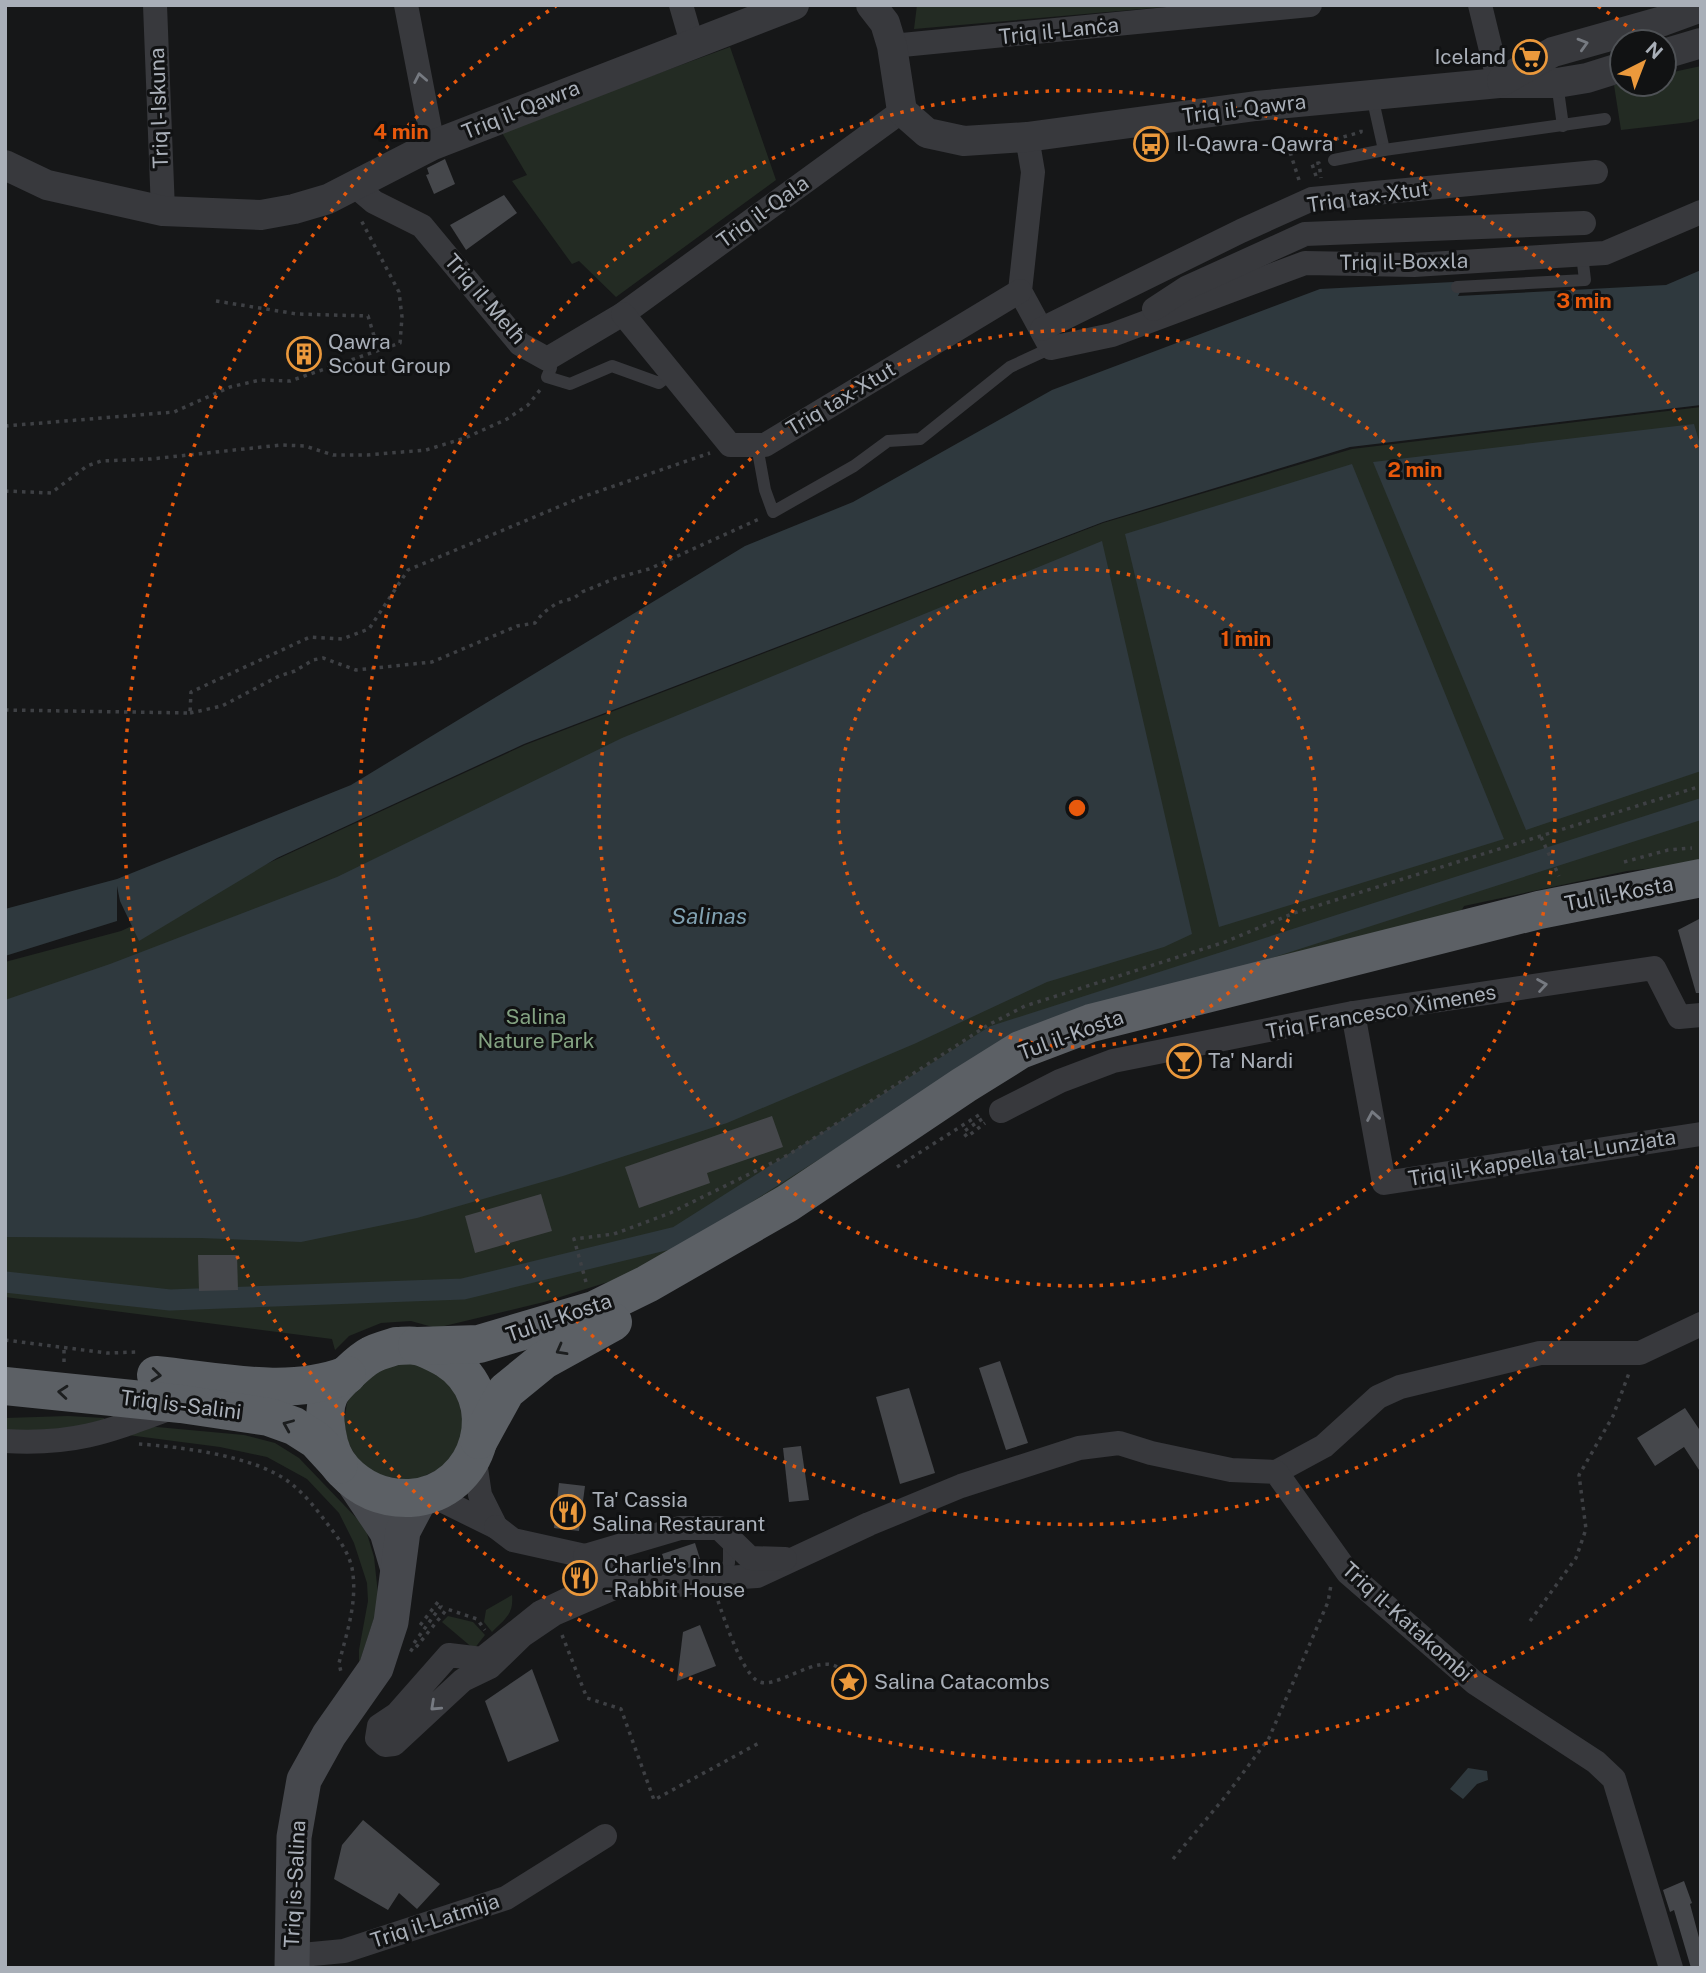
<svg xmlns="http://www.w3.org/2000/svg" width="1706" height="1973" viewBox="0 0 1706 1973" font-family="'Public Sans',sans-serif">
<style>
.green{fill:#232b23}
.water{fill:#2f393e}
.lines{fill:none;stroke-linecap:round;stroke-linejoin:round}
.canal{stroke:#2f393e;stroke-width:21}
.building{fill:#45474b}
.path{stroke:#3e4044;stroke-width:3.5;stroke-dasharray:3.5 5;stroke-linecap:butt}
.service{stroke:#38393d;stroke-width:12}
.minor{stroke:#38393d;stroke-width:24}
.tertiary{stroke:#38393d;stroke-width:30}
.secondary{stroke:#46484d;stroke-width:35}
.trunk{stroke:#5c6065;stroke-width:38}
.oneway{stroke:#767a81}
.oneway2{stroke:#1c1e1f}
.ring{fill:none;stroke:#e8590c;stroke-width:3.5;stroke-dasharray:3.5 7}
.labels{text-anchor:middle;stroke-width:6;stroke-linejoin:round;paint-order:stroke}
.street-label{font-size:21px;fill:#a9afb8;stroke:#111213}
.poi-label{font-size:21px;fill:#a9afb8;stroke:#111213;text-anchor:start}
.park-label{font-size:21px;fill:#83a281;stroke:#111213}
.water-label{font-size:23px;font-style:italic;fill:#81a1b1;stroke:#111213}
.centre{fill:#e8590c;stroke:#111213;stroke-width:3.5}
.ring-label{font-size:21px;text-anchor:middle;font-weight:bold;fill:#e8590c;stroke:#111213;stroke-width:6;stroke-linejoin:round;paint-order:stroke}
</style>
<rect width="100%" height="100%" fill="#161718"/>
<g class="green">
<path d="M917 5H1188L914 29Z"/>
<path d="M730 47 776 180 616 297 579 261 572 264 512 181 527 175 501 131Z"/>
<path d="M1701 66V118L1691 122 1621 130 1614 85 1664 84V74Z"/>
<path d="M1701 407V863L1627 871 1464 906 1459 915 1109 1013 637 1273 544 1302 436 1328 411 1321 381 1323 349 1336 335 1350 332 1339 5 1297V962L121 931 525 745 1103 523 1352 449Z"/>
<path d="M409 1361 428 1366 457 1392 465 1431 446 1466 411 1482 372 1473 357 1459 348 1442 344 1422 347 1403 357 1385 371 1372Z"/>
<path d="M68 1416 104 1418 105 1422 53 1433H5V1418Z"/>
<path d="M146 1426 244 1435 275 1443 299 1458 365 1527 374 1557 379 1603 359 1664V1650L368 1601 367 1583 354 1543 339 1513 307 1479 267 1457 220 1447 120 1434Z"/>
<path d="M512 1595C514 1614 505 1619 492 1632L484 1622 486 1610Z"/>
<path d="M448 1616 473 1622 485 1635 474 1649 442 1622Z"/>
</g>
<g class="water">
<path d="M1701 270V405L1350 447 1103 522 524 744 277 858 139 941 120 901 117 886V921L5 956V909L117 879 351 785 745 546 853 502 1052 390 1320 289 1472 281 1460 292 1458 296 1666 285Z"/>
<path d="M1694 424 1701 448V771L1526 830 1373 462Z"/>
<path d="M1352 464 1504 839 1219 927 1125 534Z"/>
<path d="M1102 541 1192 934 1164 947 1047 982 914 1044 727 1123 563 1176 417 1218 301 1242 201 1238 5 1237V1000L110 964 337 877 622 738Z"/>
<path d="M1468 1768 1487 1771 1488 1780 1477 1784 1463 1799 1450 1789Z"/>
</g>
<g class="lines">
<path class="canal" d="M5 1282 170 1300 463 1289 677 1237 994 1036 1701 809"/>
</g>
<g class="building">
<path d="M445 159 455 184 434 194 426 175 429 174 427 168Z"/>
<path d="M504 195 517 213 466 250 450 225Z"/>
<path d="M1701 918V993H1696L1678 930Z"/>
<path d="M772 1116 783 1147 707 1173 710 1183 639 1208 625 1167Z"/>
<path d="M541 1194 552 1231 475 1253 465 1216Z"/>
<path d="M198 1255H237L238 1290 199 1291Z"/>
<path d="M1000 1361 1028 1443 1006 1450 979 1368Z"/>
<path d="M909 1388 935 1473 900 1484 876 1397Z"/>
<path d="M1685 1408 1701 1432V1473L1684 1447 1655 1466 1637 1438Z"/>
<path d="M801 1446 809 1500 789 1502 783 1448Z"/>
<path d="M559 1483 585 1486 579 1531 554 1528Z"/>
<path d="M695 1543 702 1565 673 1571 667 1569 662 1554Z"/>
<path d="M700 1625 716 1666 677 1681 683 1632Z"/>
<path d="M532 1669 559 1741 508 1762 485 1701Z"/>
<path d="M363 1820 440 1884 417 1909 399 1893 388 1910 334 1879 342 1845Z"/>
<path d="M1684 1881 1692 1903 1690 1904 1701 1945V1968H1691L1674 1910 1670 1912 1663 1890Z"/>
</g>
<g class="lines">
<g class="path">
<path d="M1700 118H1701"/>
<path d="M1316 176 1312 164 1319 163 1321 178"/>
<path d="M1299 180 1290 152 1361 132V127"/>
<path d="M216 301 297 314 368 316 378 349"/>
<path d="M5 426 174 412 230 387 260 380 290 381 400 343 402 317 399 292 361 220"/>
<path d="M5 491 51 493 87 466 101 461 151 459 281 445 305 446 333 455H367L426 450 465 438 507 419 528 405 540 390"/>
<path d="M5 710 190 713 191 692 310 637 342 639 369 629 408 570 582 497 710 453"/>
<path d="M190 713 222 706 279 676 295 671 313 660 323 658 356 670 432 662 517 626 535 623 543 613 557 603 574 598 582 592 616 578 649 569 759 519"/>
<path d="M1541 837 1559 876"/>
<path d="M1624 862 1668 850 1692 848"/>
<path d="M982 1119 963 1132 967 1137 985 1123"/>
<path d="M897 1167 982 1113"/>
<path d="M586 1282 574 1239 614 1234 670 1213 788 1155 988 1025 1025 1006 1225 942 1294 913 1701 786"/>
<path d="M5 1340 107 1353 138 1352"/>
<path d="M64 1362V1347"/>
<path d="M139 1444C182 1447 255 1456 289 1482 305 1494 317 1510 329 1526 338 1537 349 1554 352 1568 358 1601 347 1632 339 1663L341 1672"/>
<path d="M718 1601C725 1621 740 1667 756 1680 773 1694 819 1650 840 1669 843 1672 847 1678 849 1682"/>
<path d="M1530 1621 1576 1558 1586 1529 1579 1475 1613 1416 1629 1373"/>
<path d="M562 1635 587 1698 621 1709 654 1800 759 1743"/>
<path d="M414 1643 441 1606 438 1602 418 1628"/>
<path d="M410 1649 413 1651 447 1609 477 1619 485 1630"/>
<path d="M1173 1859 1225 1797 1269 1738 1328 1602 1331 1585"/>
</g>
<g class="service">
<path d="M1557 83 1563 126"/>
<path d="M1372 96 1384 150"/>
<path d="M1334 160 1384 150 1605 119"/>
<path d="M1457 287 1585 280 1582 255"/>
<path d="M547 359 551 368 547 377 570 384 612 366 659 383 671 374"/>
<path d="M757 446 765 490 773 512 854 466 888 441 920 439 1010 367 1051 348"/>
<path d="M720 1579 729 1563V1538"/>
</g>
<g class="minor">
<path d="M155 5 163 211"/>
<path d="M406 5 433 145"/>
<path d="M681 5 692 43"/>
<path d="M1480 5 1499 83"/>
<path d="M892 46 1310 5"/>
<path d="M1027 137 1033 172 1020 291 1051 348 1112 335 1305 263 1414 265 1605 253 1701 212"/>
<path d="M354 185 374 202 422 226 520 344 547 359 623 314 902 111"/>
<path d="M1154 309 1186 288 1305 234 1584 223"/>
<path d="M623 314 730 445H765L1020 291"/>
<path d="M1042 329 1241 231 1312 199 1596 172"/>
<path d="M1353 1013 1384 1183 1701 1134"/>
<path d="M1001 1111 1060 1081 1113 1061 1353 1013 1654 968 1679 1017 1701 1015"/>
<path d="M5 1441C75 1445 107 1432 171 1408"/>
<path d="M1276 1472 1324 1446 1378 1397 1400 1387 1540 1353H1640L1701 1324"/>
<path d="M431 1495 496 1527 480 1495 474 1455"/>
<path d="M496 1527 513 1540 585 1556 637 1578 673 1586 710 1579 757 1576 869 1524 961 1486 1079 1448 1119 1443 1151 1453 1231 1470 1276 1472 1348 1573 1475 1683 1596 1762 1614 1779 1671 1968"/>
<path d="M585 1556 680 1528H719L750 1558 785 1559"/>
<path d="M615 1568 600 1584 541 1612 482 1659 449 1655 397 1714 379 1726 377 1738 385 1745 394 1744 463 1680 490 1667 523 1635 554 1614 637 1578"/>
<path d="M291 1956 344 1951 506 1898 605 1836"/>
</g>
<g class="tertiary">
<path d="M871 5 885 23 892 46 902 111 927 133 964 141 1027 137 1256 106 1499 83H1557L1587 78 1622 67"/>
<path d="M1664 54 1701 43"/>
<path d="M1502 81 1553 52 1663 21 1701 7"/>
<path d="M5 165 47 185 163 211 261 215 294 209 328 199 433 145 794 5"/>
</g>
<g class="secondary">
<path d="M352 1480 387 1532 397 1566"/>
<path d="M292 1968 294 1837 304 1780 329 1735 376 1668 391 1622 403 1531 421 1497"/>
</g>
<g class="trunk">
<path d="M396 1346C402 1346 410 1345 417 1346 427 1348 437 1354 446 1359 508 1398 482 1493 410 1498 384 1499 362 1490 344 1471 334 1461 329 1446 327 1433 325 1422 324 1407 329 1396 333 1386 361 1360 371 1355 378 1351 387 1349 396 1346Z"/>
<path d="M417 1346 479 1344 594 1310 647 1284 788 1203 964 1085 1020 1050 1091 1023 1539 910 1701 878"/>
<path d="M156 1375C218 1381 288 1398 347 1375"/>
<path d="M5 1386 181 1404 269 1417 294 1426 316 1440 339 1465"/>
<path d="M479 1440 506 1391 544 1360 613 1322"/>
</g>
</g>
<defs><path id="oneway-chevron" d="M-2-3.5L2.5 0L-2 3.5" fill="none" stroke-width="1.6" stroke-linecap="round" stroke-linejoin="round" transform="scale(1.75)"/></defs>
<g class="oneway">
<use href="#oneway-chevron" transform="translate(1583 44) rotate(-16)"/>
<use href="#oneway-chevron" transform="translate(420 78) rotate(-101)"/>
<use href="#oneway-chevron" transform="translate(1542 985) rotate(-9)"/>
<use href="#oneway-chevron" transform="translate(1373 1116) rotate(-100)"/>
<use href="#oneway-chevron" transform="translate(435 1706) rotate(137)"/>
</g>
<g class="oneway2">
<use href="#oneway-chevron" transform="translate(561 1350) rotate(151)"/>
<use href="#oneway-chevron" transform="translate(156 1375) rotate(6)"/>
<use href="#oneway-chevron" transform="translate(63 1392) rotate(-175)"/>
<use href="#oneway-chevron" transform="translate(288 1425) rotate(-157)"/>
</g>
<g class="ring">
<circle cx="1077" cy="808" r="239"/>
<circle cx="1077" cy="808" r="478"/>
<path d="M1698 1166A717 717 0 1 1 1698 449"/>
<path d="M1698 1535A956 956 0 1 1 556 6M1598 6A956 956 0 0 1 1646 40"/>
</g>
<defs>
<g id="supermarket-ring" transform="scale(1.75)"><circle r="9.5" fill="#111213" stroke="#eb993c" stroke-width="1.5"/><path d="M-6-5.5h2.5l.6 2H6L4.5 2H-2.5L-4.4-4H-6ZM-1.5 3.2a1.3 1.3 0 1 0 .1 0ZM3 3.2a1.3 1.3 0 1 0 .1 0Z" fill="#eb993c"/></g>
<g id="bus-ring" transform="scale(1.75)"><circle r="9.5" fill="#111213" stroke="#eb993c" stroke-width="1.5"/><path d="M-5-6H5V4H4V6H2V4H-2V6H-4V4H-5ZM-3.5-4V0h7V-4ZM-3.5 1.2v1.5H-2V1.2ZM2 1.2v1.5H3.5V1.2Z" fill="#eb993c"/></g>
<g id="building-ring" transform="scale(1.75)"><circle r="9.5" fill="#111213" stroke="#eb993c" stroke-width="1.5"/><path d="M-4-6H4V6H1V3H-1V6H-4ZM-2.5-4.3h1.7v1.8h-1.7ZM.8-4.3h1.7v1.8H.8ZM-2.5-1h1.7V.8h-1.7ZM.8-1h1.7V.8H.8Z" fill="#eb993c"/></g>
<g id="bar-ring" transform="scale(1.75)"><circle r="9.5" fill="#111213" stroke="#eb993c" stroke-width="1.5"/><path d="M-6-5H6L.8 .8V4.5H3.5V6h-7V4.5H-.8V.8Z" fill="#eb993c"/></g>
<g id="restaurant-ring" transform="scale(1.75)"><circle r="9.5" fill="#111213" stroke="#eb993c" stroke-width="1.5"/><path d="M-5-6h1v4h1v-4h1v4h1v-4h1v5L-1.5 .5V6h-2V.5L-5-1ZM5-6V6H3V1.5H1.5Q1.5-4 5-6Z" fill="#eb993c"/></g>
<g id="sight-ring" transform="scale(1.75)"><circle r="9.5" fill="#111213" stroke="#eb993c" stroke-width="1.5"/><path d="M0-6L1.8-2.2L6-1.7L2.9 1.2L3.7 5.4L0 3.3L-3.7 5.4L-2.9 1.2L-6-1.7L-1.8-2.2Z" fill="#eb993c"/></g>
</defs>
<g fill-rule="evenodd">
<use href="#supermarket-ring" x="1530" y="57"/>
<use href="#bus-ring" x="1151" y="144"/>
<use href="#building-ring" x="304" y="354"/>
<use href="#bar-ring" x="1184" y="1061"/>
<use href="#restaurant-ring" x="568" y="1512"/>
<use href="#restaurant-ring" x="580" y="1578"/>
<use href="#sight-ring" x="849" y="1682"/>
</g>
<g class="labels">
<g class="street-label">
<text transform="translate(1059 31) rotate(-6)" y="7">Triq il-Lanċa</text>
<text transform="translate(159 108) rotate(-92)" y="7">Triq l-Iskuna</text>
<text transform="translate(1244 109) rotate(-7)" y="7">Triq il-Qawra</text>
<text transform="translate(521 110) rotate(-22)" y="7">Triq il-Qawra</text>
<text transform="translate(1368 197) rotate(-8)" y="7">Triq tax-Xtut</text>
<text transform="translate(763 212) rotate(-36)" y="7">Triq il-Qala</text>
<text transform="translate(1404 262) rotate(-1)" y="7">Triq il-Boxxla</text>
<text transform="translate(485 299) rotate(49)" y="7">Triq il-Melħ</text>
<text transform="translate(841 399) rotate(-31)" y="7">Triq tax-Xtut</text>
<text transform="translate(1619 894) rotate(-11)" y="7">Tul il-Kosta</text>
<text transform="translate(1381 1012) rotate(-10)" y="7">Triq Francesco Ximenes</text>
<text transform="translate(1071 1035) rotate(-20)" y="7">Tul il-Kosta</text>
<text transform="translate(1542 1158) rotate(-9)" y="7">Triq il-Kappella tal-Lunzjata</text>
<text transform="translate(559 1318) rotate(-19)" y="7">Tul il-Kosta</text>
<text transform="translate(181 1405) rotate(7)" y="7">Triq is-Salini</text>
<text transform="translate(1407 1622) rotate(42)" y="7">Triq il-Katakombi</text>
<text transform="translate(295 1884) rotate(-87)" y="7">Triq is-Salina</text>
<text transform="translate(435 1921) rotate(-18)" y="7">Triq il-Latmija</text>
</g>
<g class="poi-label">
<text x="1506" y="64" text-anchor="end">Iceland</text>
<text x="1176" y="151">Il-Qawra - Qawra</text>
<text x="328" y="349">Qawra<tspan x="328" dy="24">Scout Group</tspan></text>
<text x="1208" y="1068">Ta' Nardi</text>
<text x="592" y="1507">Ta' Cassia<tspan x="592" dy="24">Salina Restaurant</tspan></text>
<text x="604" y="1573">Charlie's Inn<tspan x="604" dy="24">- Rabbit House</tspan></text>
<text x="874" y="1689">Salina Catacombs</text>
</g>
<g class="park-label">
<text x="536" y="1024">Salina<tspan x="536" dy="24">Nature Park</tspan></text>
</g>
<g class="water-label">
<text x="709" y="924">Salinas</text>
</g>
</g>
<circle cx="1077" cy="808" r="10" class="centre"/>
<g class="ring-label">
<text x="401" y="139">4 min</text>
<text x="1584" y="308">3 min</text>
<text x="1415" y="477">2 min</text>
<text x="1246" y="646">1 min</text>
</g>
<rect width="1706" height="1973" fill="none" stroke="#a9afb8" stroke-width="14"/>
<g transform="translate(1643 63) rotate(42)"><circle r="33" fill="#111213" stroke="#4e5155" stroke-width="2"/>
<path d="M0-5L12 26L0 18L-12 26Z" fill="#eb993c"/>
<text y="-10" font-size="19" font-weight="bold" text-anchor="middle" fill="#a9afb8">N</text>
</g>
</svg>
